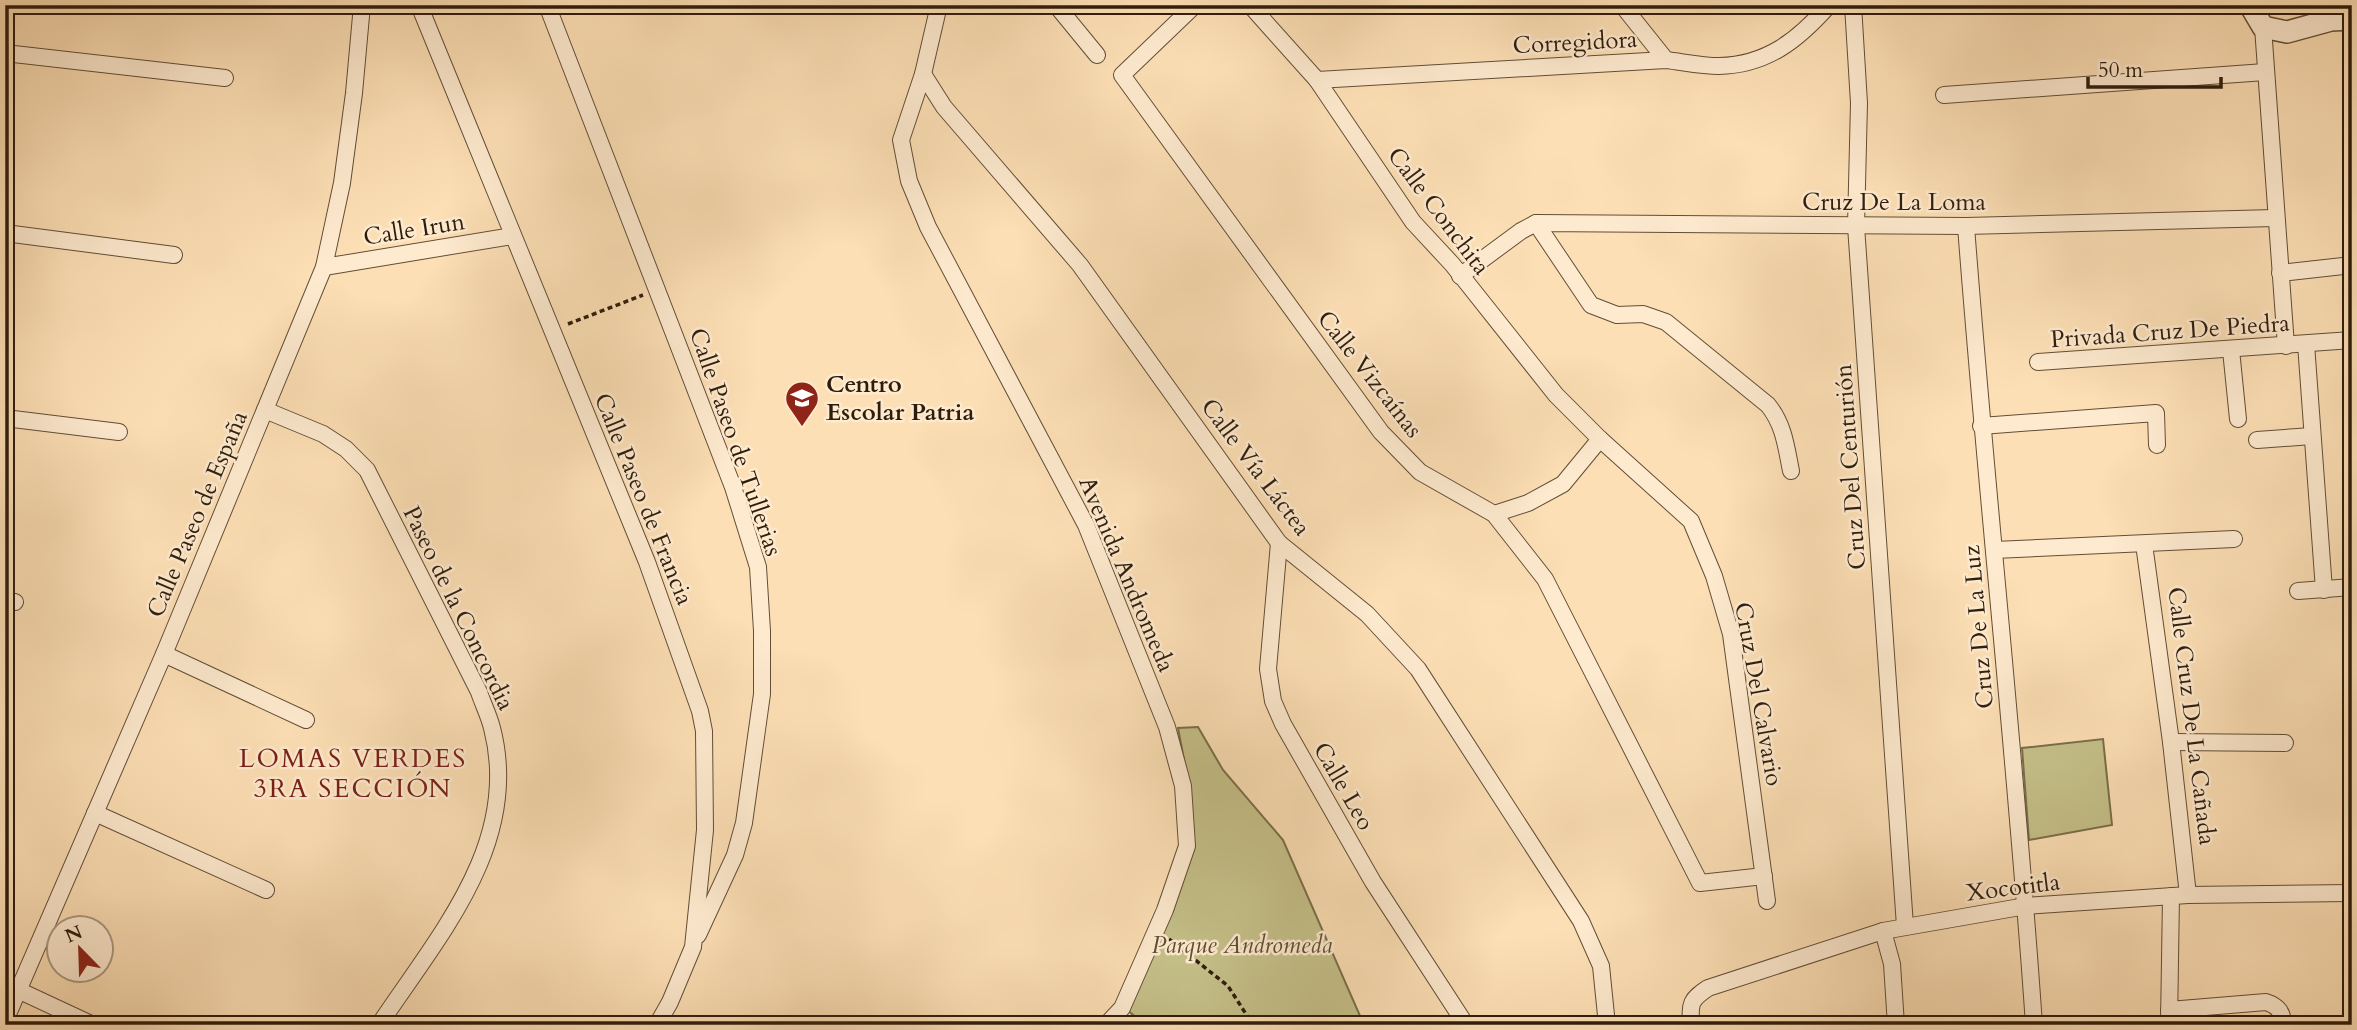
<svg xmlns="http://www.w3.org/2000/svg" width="2357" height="1030" viewBox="0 0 2357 1030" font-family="Cardo,serif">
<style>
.green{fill:#c5c089;stroke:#7a6e4a;stroke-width:2}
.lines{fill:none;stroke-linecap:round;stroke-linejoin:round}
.minor-casing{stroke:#624e36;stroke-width:18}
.tertiary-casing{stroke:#624e36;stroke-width:24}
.path{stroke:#2f1d0c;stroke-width:3.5;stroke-dasharray:5 3.5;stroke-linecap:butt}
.minor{stroke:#feeacf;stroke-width:16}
.tertiary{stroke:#feeacf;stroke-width:21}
.labels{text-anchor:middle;stroke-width:5;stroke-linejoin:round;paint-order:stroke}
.street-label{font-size:24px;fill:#2f1d0c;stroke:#feeacf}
.poi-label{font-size:24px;font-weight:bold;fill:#2f1d0c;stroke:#feeacf;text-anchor:start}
.park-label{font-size:24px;font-style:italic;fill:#5c4e32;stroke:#feeacf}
.neighbourhood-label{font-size:26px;letter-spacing:2px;fill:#7a1f14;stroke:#feeacf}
</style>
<rect width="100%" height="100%" fill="#fddfb5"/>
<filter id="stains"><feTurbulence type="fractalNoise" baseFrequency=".00286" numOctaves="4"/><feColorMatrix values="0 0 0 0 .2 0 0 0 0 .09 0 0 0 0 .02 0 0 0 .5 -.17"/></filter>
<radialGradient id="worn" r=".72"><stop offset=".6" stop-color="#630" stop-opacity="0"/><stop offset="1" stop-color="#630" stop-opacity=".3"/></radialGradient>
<g class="green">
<path d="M1198 727 1223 770 1283 840 1364 1025H1145L1126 1009 1192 850 1191 796 1178 728Z"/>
<path d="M2103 739 2112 825 2029 840 2022 748Z"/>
</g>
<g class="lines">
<g class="minor-casing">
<g id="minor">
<path d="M419 5 647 562 700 711 704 731 705 830 693 947 670 1002 657 1025"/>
<path d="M547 5 733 487 758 567 762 631V694L744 823 735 855 698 935"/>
<path d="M939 5 923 74 901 140 909 181 928 227 1086 525 1167 727 1183 786 1187 846 1165 910 1122 1008 1106 1025"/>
<path d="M1056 5 1097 55"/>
<path d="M1195 5 1122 75 1381 432 1420 472 1494 514 1545 579 1700 883 1764 876"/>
<path d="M1250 5 1317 80 1413 222 1452 264 1556 395 1600 439 1691 521 1714 576 1731 634 1767 901"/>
<path d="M1622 5 1666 60"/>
<path d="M1853 5 1859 103 1856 226 1905 926"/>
<path d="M5 10 9 5"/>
<path d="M2263 27 2286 346"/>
<path d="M5 53 225 78"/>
<path d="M923 74 944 107 1080 265 1279 543 1367 614 1418 669 1581 921 1601 966 1607 1025"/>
<path d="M1317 80 1666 60C1683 62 1702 66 1719 66 1767 65 1798 40 1829 5"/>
<path d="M1944 95 2265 72"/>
<path d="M1536 223 1591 305 1617 315 1643 314 1666 322 1768 405C1784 425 1786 446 1791 471"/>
<path d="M1966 226C1986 492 2016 758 2034 1025"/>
<path d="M5 233 174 255"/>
<path d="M324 267 512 236"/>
<path d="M2280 273 2352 265"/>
<path d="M1460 276 1521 231 1536 223 1966 226 2275 218"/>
<path d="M2306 344 2324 590"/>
<path d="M2231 350 2238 419"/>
<path d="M2038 362 2352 340"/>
<path d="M265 410 323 434 346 449 367 470 479 692C483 704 489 716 492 728 522 843 438 936 379 1025"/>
<path d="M5 418 119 432"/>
<path d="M1981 426 2156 413 2157 445"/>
<path d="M2257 440 2312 436"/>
<path d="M1494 514 1528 503 1563 484 1600 439"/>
<path d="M1279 543 1268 669 1273 701 1283 724 1373 882 1466 1025"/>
<path d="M2144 544 2171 742 2188 895"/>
<path d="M1994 550 2234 539"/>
<path d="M2298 591 2352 587"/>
<path d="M5 600 15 602"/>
<path d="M164 654 306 720"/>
<path d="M2171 742 2285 743"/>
<path d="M95 813 266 890"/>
<path d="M1883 931 1892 964 1896 1025"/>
<path d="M5 984 93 1025"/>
<path d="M2169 1010 2266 1002C2278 1006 2283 1012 2283 1025"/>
<path d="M5 1021 164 654 324 267 342 183 354 93 362 5"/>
<path d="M1691 1025C1690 1003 1690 1000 1708 988L1883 931 2026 906 2188 895 2352 893"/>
<path d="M2169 1025 2171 896"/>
</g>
</g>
<g class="tertiary-casing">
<path id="tertiary" d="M2250 5 2263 27 2287 32 2331 20 2352 19"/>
</g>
<g class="path">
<path d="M568 324 643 295"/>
<path d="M1169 939 1228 986 1253 1025"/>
</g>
<use href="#minor" class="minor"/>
<use href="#tertiary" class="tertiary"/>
</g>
<defs>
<g id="school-pin" transform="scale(1.75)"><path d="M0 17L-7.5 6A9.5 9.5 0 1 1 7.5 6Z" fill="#8f2418" stroke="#feeacf"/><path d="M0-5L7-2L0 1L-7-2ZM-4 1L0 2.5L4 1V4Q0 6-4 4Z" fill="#fff"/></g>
</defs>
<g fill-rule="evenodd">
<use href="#school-pin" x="802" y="398"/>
</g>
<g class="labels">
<g class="street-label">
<text transform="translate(1575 42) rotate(-3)" y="8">Corregidora</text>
<text x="1894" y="210">Cruz De La Loma</text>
<text transform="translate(1439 211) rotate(53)" y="8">Calle Conchita</text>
<text transform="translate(414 229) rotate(-9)" y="8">Calle Irun</text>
<text transform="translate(2170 331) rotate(-4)" y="8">Privada Cruz De Piedra</text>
<text transform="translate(1370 374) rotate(52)" y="8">Calle Vizcaínas</text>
<text transform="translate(736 442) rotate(71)" y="8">Calle Paseo de Tullerias</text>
<text transform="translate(1256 467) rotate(53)" y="8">Calle Vía Láctea</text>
<text transform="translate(1850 467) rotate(-94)" y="8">Cruz Del Centurión</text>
<text transform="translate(644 499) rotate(68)" y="8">Calle Paseo de Francia</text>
<text transform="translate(197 514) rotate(-67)" y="8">Calle Paseo de España</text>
<text transform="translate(1127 574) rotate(67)" y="8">Avenida Andromeda</text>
<text transform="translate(459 608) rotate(64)" y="8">Paseo de la Concordia</text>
<text transform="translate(1978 627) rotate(-95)" y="8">Cruz De La Luz</text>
<text transform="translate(1759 694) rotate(80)" y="8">Cruz Del Calvario</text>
<text transform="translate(2192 716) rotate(83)" y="8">Calle Cruz De La Cañada</text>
<text transform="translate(1344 786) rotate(60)" y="8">Calle Leo</text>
<text transform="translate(2013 887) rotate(-7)" y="8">Xocotitla</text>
</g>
<g class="poi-label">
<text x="826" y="392">Centro<tspan x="826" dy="28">Escolar Patria</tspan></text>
</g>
<g class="park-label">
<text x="1242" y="953">Parque Andromeda</text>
</g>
<g class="neighbourhood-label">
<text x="353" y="767">LOMAS VERDES<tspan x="353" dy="30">3RA SECCIÓN</tspan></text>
</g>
</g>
<rect width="2357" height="1030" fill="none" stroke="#fddfb5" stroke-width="28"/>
<rect x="7" y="7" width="2343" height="1016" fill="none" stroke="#2f1d0c" stroke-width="3.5"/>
<rect x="14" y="14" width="2329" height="1002" fill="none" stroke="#2f1d0c" stroke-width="2"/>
<g transform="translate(80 949) rotate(337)"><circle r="33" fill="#feeacf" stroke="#ab9881" stroke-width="2"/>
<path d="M0-5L12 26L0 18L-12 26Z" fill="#8f2418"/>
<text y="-10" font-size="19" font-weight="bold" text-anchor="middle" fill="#2f1d0c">N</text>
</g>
<path d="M2088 77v10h133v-10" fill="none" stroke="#2f1d0c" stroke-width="3.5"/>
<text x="2098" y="77" font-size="21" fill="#2f1d0c" stroke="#feeacf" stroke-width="5" paint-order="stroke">50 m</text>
<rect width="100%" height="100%" filter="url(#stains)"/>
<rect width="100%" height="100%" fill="url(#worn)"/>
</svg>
